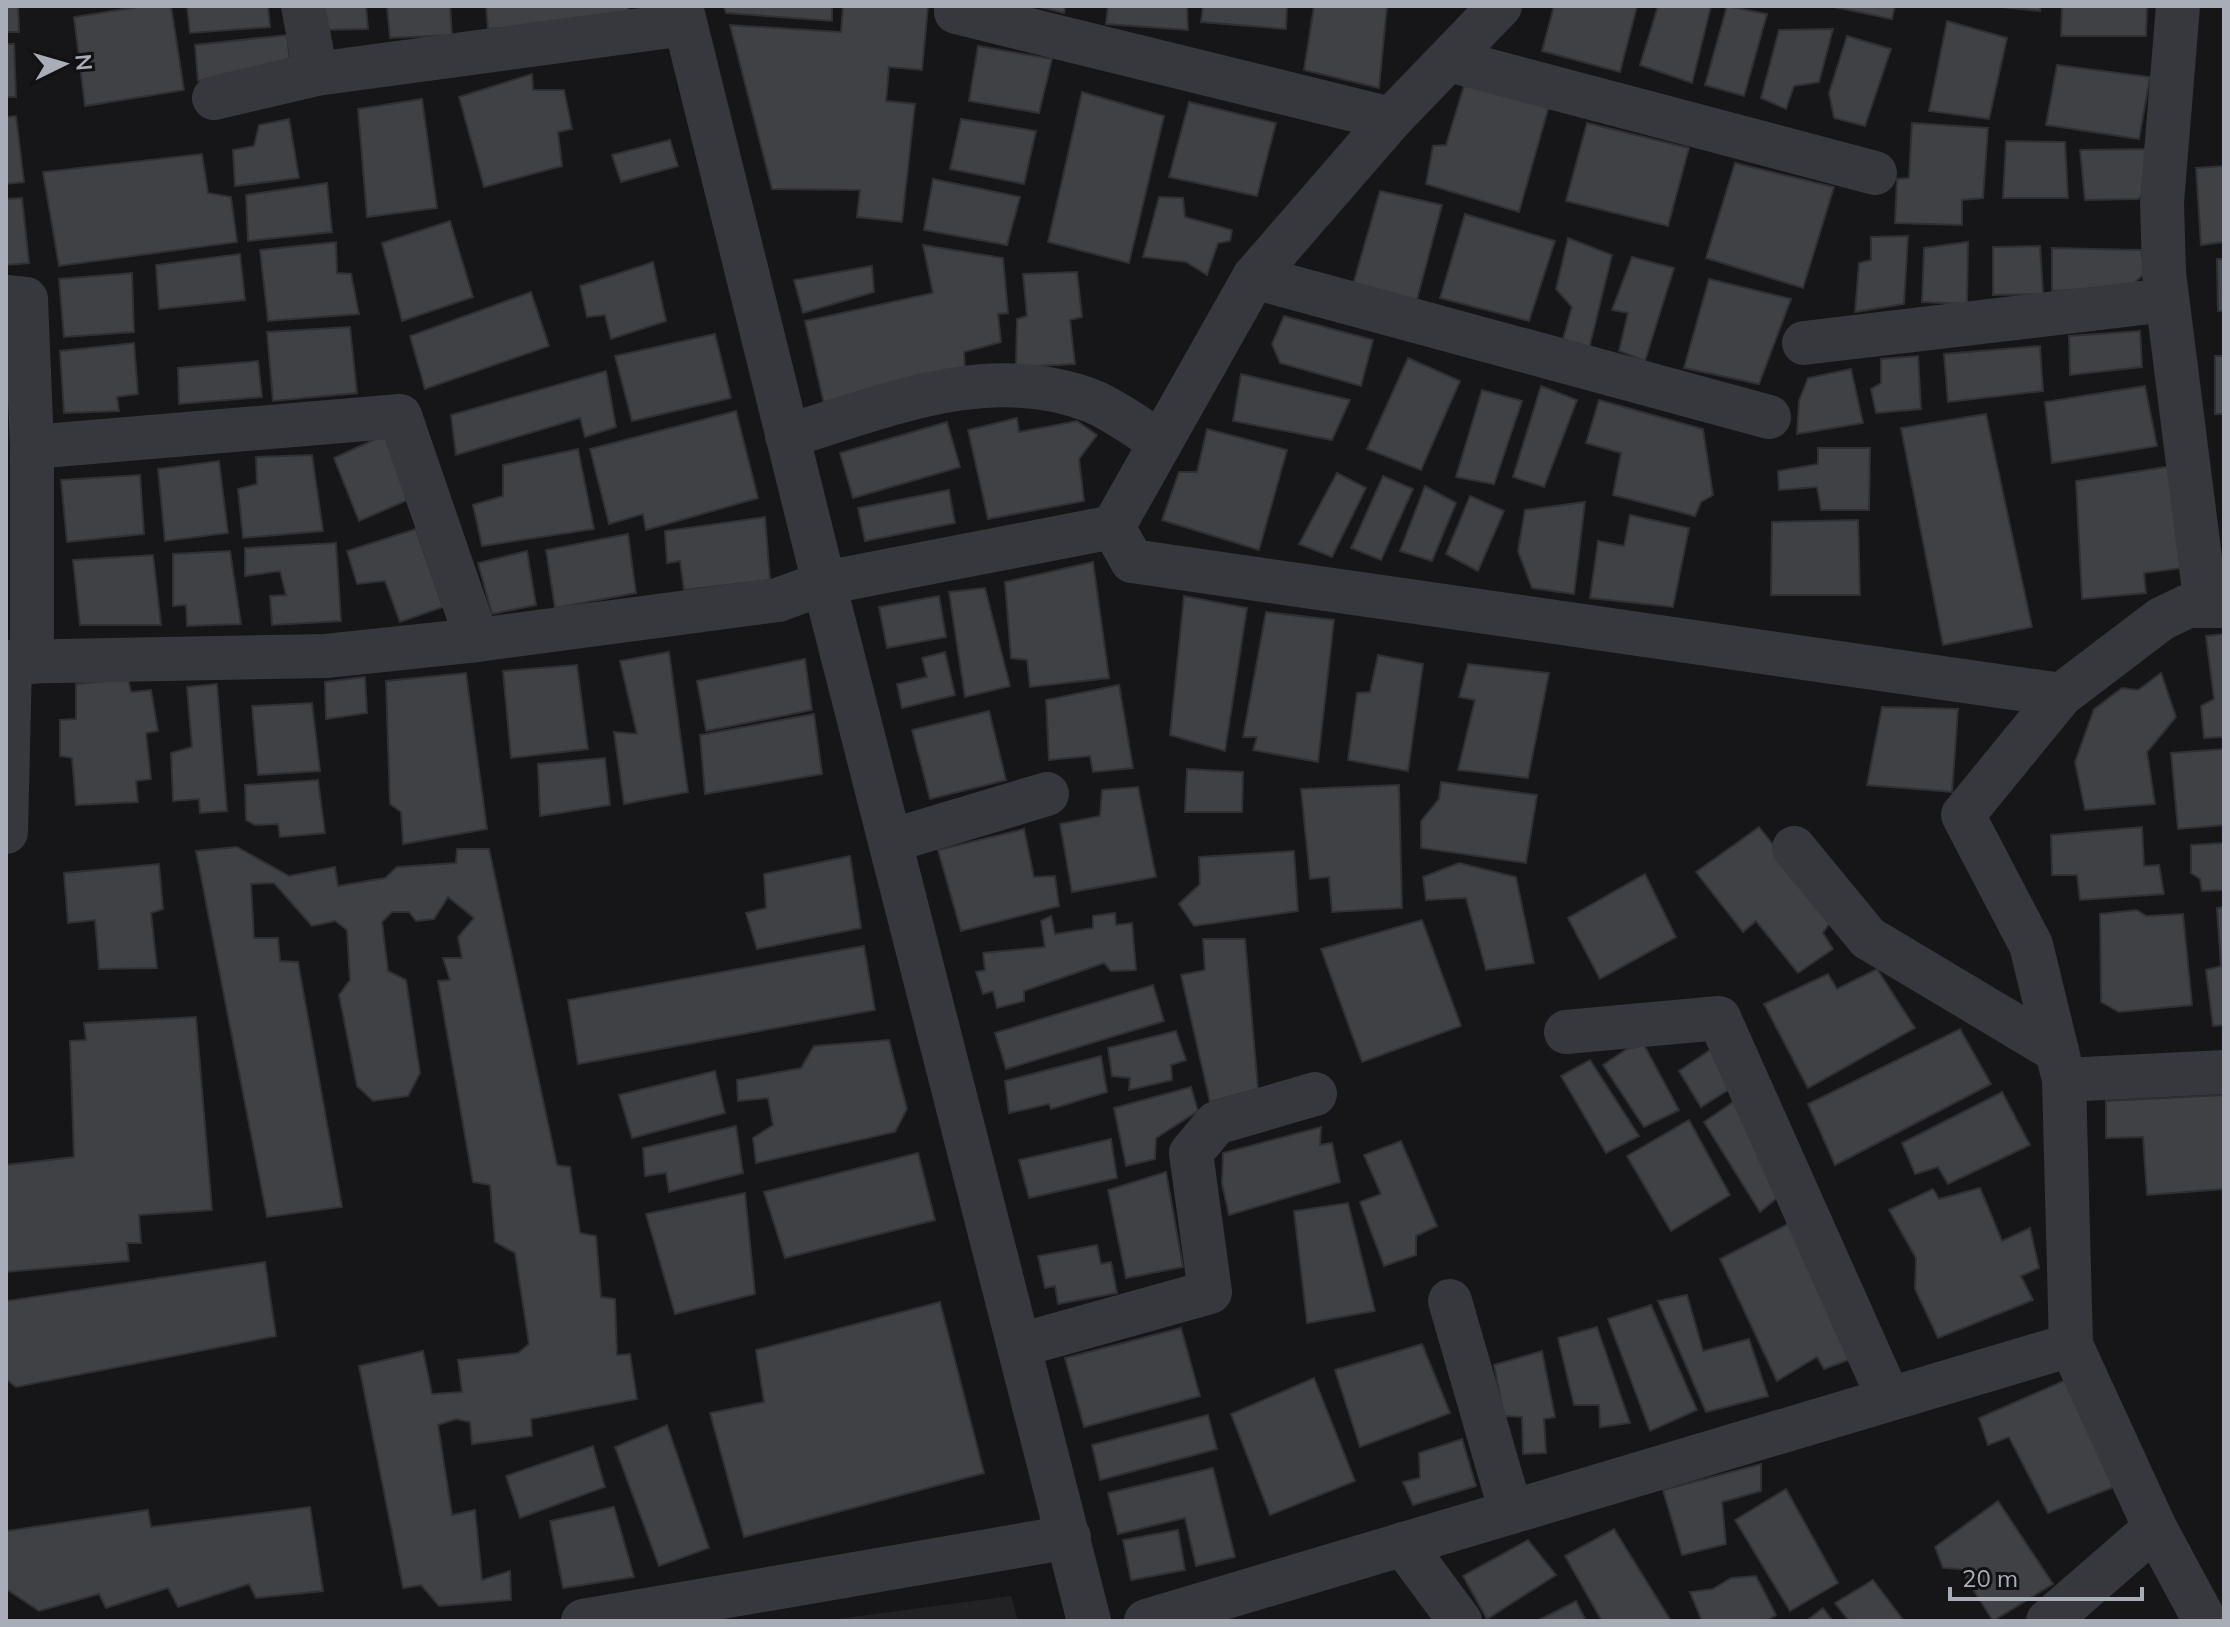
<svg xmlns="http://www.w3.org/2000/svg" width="2230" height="1627" viewBox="0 0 2230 1627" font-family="Mulish,sans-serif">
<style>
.built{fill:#222225}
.building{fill:#404145;stroke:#303034;stroke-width:2}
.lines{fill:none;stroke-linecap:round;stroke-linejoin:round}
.minor{stroke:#37383d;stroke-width:44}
</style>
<rect width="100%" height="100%" fill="#161618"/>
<path class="built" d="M1011 1596 1018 1621H822Z"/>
<g class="building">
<path d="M6 6H18L19 32H6Z"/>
<path d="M144 6H171L184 90 85 106 74 17Z"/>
<path d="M187 6H268L270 27 190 33Z"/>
<path d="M323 6H366L368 29 326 30Z"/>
<path d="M387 6H450L452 35 390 38Z"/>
<path d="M486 6H628L629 16 488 29Z"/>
<path d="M724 6H832V21L726 13Z"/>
<path d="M843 6H928L922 70 889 67 886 101 915 104 902 222 857 217 860 190 772 189 730 25 841 32Z"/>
<path d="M1036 6H1065L1064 13Z"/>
<path d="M1108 6H1187L1188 30 1106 24Z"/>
<path d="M1203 6H1287L1286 29 1201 22Z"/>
<path d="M1314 6H1387L1379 88 1304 70Z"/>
<path d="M1554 6H1637L1620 72 1542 51Z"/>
<path d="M1658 6H1711L1692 83 1640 65Z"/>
<path d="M1727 6 1767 14 1744 96 1705 85Z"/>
<path d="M1829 6H1895L1892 19Z"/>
<path d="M1992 6H2040V11Z"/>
<path d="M2062 6H2147L2146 36H2061Z"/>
<path d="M1947 21 2007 38 1989 119 1929 111Z"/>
<path d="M1833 29 1819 82 1794 86 1786 109 1761 98 1779 30Z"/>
<path d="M287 35 291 70 198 81 195 45Z"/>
<path d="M1847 36 1891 49 1865 126 1834 118 1829 93Z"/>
<path d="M6 44H14L16 97H6Z"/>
<path d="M978 46 1052 59 1039 113 969 101Z"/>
<path d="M2057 65 2150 77 2139 139 2046 125Z"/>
<path d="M532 74 533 90H564L572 129 558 132 562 166 484 187 459 97Z"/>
<path d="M1466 79 1550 102 1519 212 1426 184 1433 146 1446 145Z"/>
<path d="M1082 92 1164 116 1129 263 1048 242Z"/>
<path d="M422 99 437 208 367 217 358 109Z"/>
<path d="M1189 102 1276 123 1257 196 1169 177Z"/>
<path d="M16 116 24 182 6 184V117Z"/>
<path d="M289 119 299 178 235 186 233 150 254 146 259 125Z"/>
<path d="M961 119 1036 131 1024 184 950 169Z"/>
<path d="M1587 123 1689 148 1668 226 1566 201Z"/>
<path d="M1912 123 1988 128 1983 198 1962 200V225L1895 223 1897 179 1909 178Z"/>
<path d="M670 140 678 166 621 182 612 155Z"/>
<path d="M2006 141 2065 142 2068 198H2003Z"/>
<path d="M2148 149 2152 188 2138 199 2085 200 2080 150Z"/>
<path d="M202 154 208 193 231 197 237 242 59 266 43 172Z"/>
<path d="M1735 163 1834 187 1803 288 1706 258Z"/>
<path d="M2224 166V242L2201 245 2196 168Z"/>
<path d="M933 179 1020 197 1007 245 924 230Z"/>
<path d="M327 183 332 232 248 241 246 195Z"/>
<path d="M1380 191 1442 205 1415 307 1352 288Z"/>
<path d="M1159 197 1183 198 1185 217 1232 230 1230 241 1218 243 1207 275 1186 262 1143 257Z"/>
<path d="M22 198 29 263 6 265V199Z"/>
<path d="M1465 214 1555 241 1529 321 1440 298Z"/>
<path d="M450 221 473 297 402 321 382 243Z"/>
<path d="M1908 236 1904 304 1855 312 1859 263 1871 260V237Z"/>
<path d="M1568 238 1612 255 1589 349 1563 339 1572 307 1556 289Z"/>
<path d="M336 242 337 273 351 274 359 314 268 321 260 250Z"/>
<path d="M1968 242 1967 304 1922 302 1924 248Z"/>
<path d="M923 245 1003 258 1008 313 998 314 1001 342 964 352 965 370 824 404 805 321 933 293Z"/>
<path d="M2040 246 2043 294 1993 295V247Z"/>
<path d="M2052 248 2141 250 2145 273 2130 287 2052 291Z"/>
<path d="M240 254 245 300 159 309 156 265Z"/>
<path d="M1632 257 1674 268 1645 361 1619 351 1628 313 1612 310Z"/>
<path d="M2217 259H2224V311H2218Z"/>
<path d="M653 262 666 321 611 339 605 315 587 317 580 286Z"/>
<path d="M872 266 874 292 803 313 794 280Z"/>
<path d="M1077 272 1082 317 1070 320 1075 364 1016 367 1017 319 1027 316 1023 274Z"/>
<path d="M132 273 134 332 64 337 59 279Z"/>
<path d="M1709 279 1791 299 1759 384 1684 368Z"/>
<path d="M531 292 549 346 425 389 410 336Z"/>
<path d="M1284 316 1373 340 1361 386 1280 363 1272 344Z"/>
<path d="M350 327 357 393 273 401 267 332Z"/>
<path d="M2140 331 2142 367 2070 375 2069 336Z"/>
<path d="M715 334 731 398 632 421 615 356Z"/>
<path d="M134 343 138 394 117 397 119 411 64 413 60 351Z"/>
<path d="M2040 346 2043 391 1948 402 1944 354Z"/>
<path d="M1918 356 1921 409 1876 413 1871 389 1881 383V359Z"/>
<rect x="2215" y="356" width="9" height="58"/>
<path d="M1408 358 1460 381 1421 470 1367 449Z"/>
<path d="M258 361 262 397 179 404 178 368Z"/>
<path d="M1851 369 1863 423 1797 434 1799 401 1808 378Z"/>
<path d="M606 371 616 427 585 437 580 418 456 455 451 415Z"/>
<path d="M1241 374 1350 400 1332 440 1233 421Z"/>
<path d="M1541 386 1577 400 1544 487 1513 477Z"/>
<path d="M2145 386 2157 446 2052 463 2045 402Z"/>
<path d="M1482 390 1522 401 1494 484 1456 477Z"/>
<path d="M1599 400 1703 429 1713 495 1701 502 1695 516 1613 495 1621 453 1586 443Z"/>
<path d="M736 411 758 498 646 530 643 514 609 524 590 449Z"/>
<path d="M1986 414 2032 627 1943 645 1901 428Z"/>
<path d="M1017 418 1019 432 1077 421 1097 435 1079 459 1084 501 988 519 968 430Z"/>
<path d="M947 422 960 467 853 498 840 453Z"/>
<path d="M1207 429 1287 450 1259 550 1162 520 1179 472H1197Z"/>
<path d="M384 435 410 499 359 521 334 458Z"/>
<path d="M1818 448H1870L1869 510H1821L1817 487 1779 490 1778 471 1818 464Z"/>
<path d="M578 449 594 529 482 546 473 505 503 496V465Z"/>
<path d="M312 455 323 531 243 538 238 489 257 484 256 457Z"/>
<path d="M219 461 228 533 165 541 158 469Z"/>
<path d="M2173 466 2182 568 2144 573 2146 593 2082 599 2076 481Z"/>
<path d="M1337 473 1366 488 1332 557 1299 544Z"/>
<path d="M140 475 144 534 67 542 61 480Z"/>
<path d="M1383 476 1413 489 1381 560 1351 548Z"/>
<path d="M1425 486 1456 503 1432 561 1400 551Z"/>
<path d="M949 490 955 523 865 541 858 508Z"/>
<path d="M1470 496 1504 511 1478 571 1446 554Z"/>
<path d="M1585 502 1574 594 1532 588 1518 551 1525 510Z"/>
<path d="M1630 515 1689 528 1673 607 1590 598 1598 541 1624 546Z"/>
<path d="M765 517 770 580 684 590 680 561 667 563 665 531Z"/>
<path d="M1858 520 1860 595H1771L1772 522Z"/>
<path d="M416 529 443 607 400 622 385 581 357 584 347 551Z"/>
<path d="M628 534 636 593 555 608 546 550Z"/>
<path d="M336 543 341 621 272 625 270 596 286 595 280 571 245 576V548Z"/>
<path d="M230 551 241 624 187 626 186 605 173 606V554Z"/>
<path d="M527 551 536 605 492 614 478 563Z"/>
<path d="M153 555 161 625H80L73 560Z"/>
<path d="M1093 562 1109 678 1030 687 1027 660 1011 658 1005 582Z"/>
<path d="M985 588 1010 686 965 697 949 592Z"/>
<path d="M939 596 946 637 887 648 879 607Z"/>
<path d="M1184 596 1247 608 1225 751 1170 735Z"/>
<path d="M1266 612 1334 620 1318 762 1253 750 1257 737H1243Z"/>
<path d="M2224 634V737L2204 738 2201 706 2214 699 2206 636Z"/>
<path d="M669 652 688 792 624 804 614 732 637 734 620 661Z"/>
<path d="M945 652 955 695 902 708 897 684 927 677 922 658Z"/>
<path d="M1378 655 1423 664 1408 771 1348 760 1357 693 1370 692Z"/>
<path d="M805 659 812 710 706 731 697 681Z"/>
<path d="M1468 664 1549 673 1528 778 1458 770 1475 700 1459 697Z"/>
<path d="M577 665 588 749 511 758 503 671Z"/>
<path d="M466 673 487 829 403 844 401 812 390 804 386 681Z"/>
<path d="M2161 673 2176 717 2147 752 2155 804 2085 810 2075 762 2094 709 2122 688 2138 690Z"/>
<path d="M365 677 367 713 326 719 325 682Z"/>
<path d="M128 679 131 692 151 690 158 731 146 733 151 779 136 781 138 802 76 805 72 758 60 756V720L76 719V684Z"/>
<path d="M217 684 227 811 200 813 199 799 173 801 171 753 192 747 187 687Z"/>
<path d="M1119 685 1133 768 1093 772 1090 756 1049 760 1046 700Z"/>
<path d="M312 703 320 771 258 775 252 706Z"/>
<path d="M1882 707 1958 709 1952 792 1867 785Z"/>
<path d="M989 711 1006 780 930 799 912 730Z"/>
<path d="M814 714 822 774 705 794 700 735Z"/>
<path d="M2224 749V825L2178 829 2171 753Z"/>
<path d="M605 758 610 805 540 816 538 764Z"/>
<path d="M1187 769 1243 772 1242 812H1185Z"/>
<path d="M318 780 325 833 280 837 278 824 255 825 246 820 245 785Z"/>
<path d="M1441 782 1537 795 1526 863 1421 848V821L1439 799Z"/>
<path d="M1399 785 1402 908 1332 912 1329 877 1310 879 1301 789Z"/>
<path d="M1138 787 1156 877 1072 892 1060 824 1100 816 1102 790Z"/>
<path d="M1759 827 1832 919 1823 933 1833 949 1798 973 1756 921 1743 932 1696 872Z"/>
<path d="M2142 827 2144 866 2159 865 2164 894 2080 900 2077 875H2052L2051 835Z"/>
<path d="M1024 829 1034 877 1055 876 1059 906 961 931 938 850Z"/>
<path d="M2224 843V890L2202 891 2200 879 2191 873V845Z"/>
<path d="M237 847 289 876 335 867 338 886 385 878 397 867 456 863 457 849H489L557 1165 570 1167 580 1233 596 1236 601 1297 615 1299 617 1355 630 1354 637 1399 531 1419 532 1436 472 1444 470 1422 456 1419 438 1425 452 1515 475 1510 482 1580 510 1571 511 1600 439 1606 421 1585 403 1588 359 1366 423 1351 432 1394 462 1392 458 1360 518 1353 529 1344 515 1253 495 1242 490 1185 473 1182 438 981 450 980 443 958H462L458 937 474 918 448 897 434 919 416 921 409 912H392L382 922 388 971 406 980 420 1073 408 1096 373 1101 357 1086 339 995 350 980 347 930 335 921 312 926 274 883 251 884 254 938H278L280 961 298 962 342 1207 267 1217 196 851Z"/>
<path d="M1294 851 1298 911 1194 926 1179 904 1200 884 1199 857Z"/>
<path d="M850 856 861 928 757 949 746 913 766 908 764 874Z"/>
<path d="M1459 863 1516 877 1534 963 1486 970 1466 898 1426 900 1423 877Z"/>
<path d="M159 864 163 909 151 913 157 968 99 969 95 920 68 923 64 873Z"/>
<path d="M1645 874 1676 937 1600 979 1568 918Z"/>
<path d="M2224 907V1025L2213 1026 2206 970 2221 966 2217 908Z"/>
<path d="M2137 910 2146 916 2183 914 2192 1005 2119 1012 2101 1002 2100 914Z"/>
<path d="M1115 913 1116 925 1132 923 1136 970 1111 971 1104 963 1024 991V1001L997 1008 993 991 983 994 976 972 985 970 983 953 1045 947 1041 921 1051 916 1055 934 1093 928V916Z"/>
<path d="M1422 920 1461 1026 1362 1062 1321 949Z"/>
<path d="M1203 939H1245L1258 1089 1210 1102 1181 975 1205 970Z"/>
<path d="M864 946 875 1010 578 1064 568 1000Z"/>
<path d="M1877 969 1915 1028 1808 1088 1764 1004 1828 974 1837 989Z"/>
<path d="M1153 985 1164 1021 1006 1069 995 1033Z"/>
<path d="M196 1017 212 1210 139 1215 141 1243H127L129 1261 6 1272V1165L74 1157 70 1041 86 1040 84 1023Z"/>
<path d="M1960 1029 1991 1084 1835 1165 1808 1104Z"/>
<path d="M1176 1031 1186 1060 1171 1065 1172 1080 1129 1090 1130 1078 1112 1076 1108 1048Z"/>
<path d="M889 1040 907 1109 895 1132 756 1163 753 1138 773 1125 768 1098 738 1101 737 1080 801 1068 814 1046Z"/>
<path d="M1644 1045 1679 1110 1644 1127 1603 1065 1627 1049Z"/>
<path d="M1713 1048 1733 1087 1701 1107 1679 1071Z"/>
<path d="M1101 1056 1107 1092 1051 1109 1049 1104 1009 1113 1005 1081Z"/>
<path d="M1590 1060 1639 1136 1606 1153 1561 1076Z"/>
<path d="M715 1071 725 1113 632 1138 619 1095Z"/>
<path d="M1191 1087 1198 1111 1156 1138 1155 1159 1126 1166 1114 1108Z"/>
<path d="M2002 1092 2030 1145 1948 1184 1938 1167 1915 1174 1902 1143Z"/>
<path d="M2224 1095V1189L2147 1195 2143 1137 2106 1138V1101Z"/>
<path d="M1739 1098 1783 1193 1760 1212 1704 1122Z"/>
<path d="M1689 1120 1730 1195 1671 1231 1627 1156Z"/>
<path d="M736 1126 743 1173 669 1192 666 1173 645 1176 643 1148Z"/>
<path d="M1321 1127 1320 1145 1332 1143 1340 1182 1229 1215 1222 1184 1223 1153Z"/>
<path d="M1111 1139 1117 1178 1029 1198 1019 1160Z"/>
<path d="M1401 1141 1437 1226 1416 1236V1255L1384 1266 1360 1202 1381 1194 1364 1155Z"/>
<path d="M918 1153 935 1220 785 1258 764 1192Z"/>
<path d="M1166 1172 1183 1267 1126 1278 1108 1190Z"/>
<path d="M1980 1188 2002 1241 2030 1228 2039 1268 2021 1276 2033 1300 1938 1338 1915 1289 1916 1258 1889 1210 1933 1189 1939 1199Z"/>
<path d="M745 1193 755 1294 675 1314 646 1214Z"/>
<path d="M1348 1203 1375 1311 1307 1323 1294 1211Z"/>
<path d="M1790 1223 1854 1358 1824 1369 1817 1357 1777 1381 1720 1259Z"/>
<path d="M1097 1245 1101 1264 1111 1262 1117 1293 1058 1304 1055 1286 1045 1288 1038 1256Z"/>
<path d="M265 1262 276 1336 16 1387 6 1379V1301Z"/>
<path d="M1687 1295 1703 1351 1749 1339 1768 1396 1706 1412 1658 1301Z"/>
<path d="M940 1302 984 1473 744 1537 710 1413 764 1402 756 1350Z"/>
<path d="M1651 1305 1697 1410 1650 1431 1608 1319Z"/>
<path d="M1597 1327 1630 1423 1600 1427 1599 1405H1574L1558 1338Z"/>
<path d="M1181 1328 1200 1396 1084 1427 1065 1358Z"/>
<path d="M1422 1344 1450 1413 1360 1447 1335 1370Z"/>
<path d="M1542 1351 1555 1417 1544 1419 1546 1453 1523 1454 1522 1417 1504 1416 1494 1365Z"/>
<path d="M1314 1378 1355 1481 1270 1515 1231 1414Z"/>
<path d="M2068 1379 2114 1487 2048 1513 2009 1437 1988 1445 1979 1418Z"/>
<path d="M1208 1415 1217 1449 1100 1480 1092 1445Z"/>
<path d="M667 1425 709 1548 659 1566 615 1447Z"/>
<path d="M1462 1439 1476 1486 1413 1505 1403 1482 1420 1478 1419 1453Z"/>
<path d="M593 1446 605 1487 520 1518 506 1476Z"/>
<path d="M1761 1464V1491L1722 1502 1726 1544 1682 1555 1663 1490Z"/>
<path d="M1213 1468 1235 1557 1196 1566 1185 1518 1118 1534 1108 1493Z"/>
<path d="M1786 1489 1838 1583 1790 1611 1735 1520Z"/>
<path d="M1998 1501 2053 1584 1993 1621 1960 1569 1943 1568 1935 1547Z"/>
<path d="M310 1507 323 1591 256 1598 249 1584 178 1607 168 1588 106 1608 99 1594 39 1611 6 1589V1531L148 1510 151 1527Z"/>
<path d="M614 1507 634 1577 563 1588 550 1521Z"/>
<path d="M1614 1529 1671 1621H1602L1565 1556Z"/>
<path d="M1178 1530 1185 1570 1131 1580 1123 1540Z"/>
<path d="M1528 1540 1556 1575 1487 1619 1463 1576Z"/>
<path d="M1756 1576 1776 1615 1766 1621H1702L1690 1592 1713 1589 1731 1578Z"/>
<path d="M1873 1580 1904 1621H1849L1835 1603Z"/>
<path d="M1576 1601 1586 1621H1537Z"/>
<path d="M1823 1608 1833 1621H1806Z"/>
</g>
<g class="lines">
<g class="minor">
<path d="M303 6 316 74"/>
<path d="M681 6 824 583 1089 1621"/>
<path d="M956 6V12L1391 119"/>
<path d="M2178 6 2162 202 2164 273 2206 606"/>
<path d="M1449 60 1875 173"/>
<path d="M214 98 316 74 685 24"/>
<path d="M1254 277 1769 417"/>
<path d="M6 297 26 299 32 447V662"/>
<path d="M1804 343 2167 300"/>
<path d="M787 436C887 406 988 361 1092 401 1116 411 1139 429 1161 442"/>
<path d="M32 447 400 416 477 640"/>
<path d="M1113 527 1254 277 1391 119 1500 6"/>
<path d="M6 662 326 656 477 640 778 600 824 583 1113 527 1132 561 2061 695"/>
<path d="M6 832 10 662"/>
<path d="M890 841 1047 794"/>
<path d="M1794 848 1868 938 2057 1051"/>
<path d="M1566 1032 1719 1018 1889 1399"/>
<path d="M2064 1080 2224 1072"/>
<path d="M1450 1301 1511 1512"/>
<path d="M1020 1345 1210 1292 1191 1153 1216 1123 1315 1094"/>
<path d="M2071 1345 2064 1080 2031 945 1963 815 2061 695 2161 619 2188 606H2224"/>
<path d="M1403 1544 1460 1621"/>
<path d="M583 1621 1069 1537"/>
<path d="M1146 1621 2071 1345 2155 1528 2205 1621"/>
<path d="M2048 1621 2155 1528"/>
</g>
</g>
<rect width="2230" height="1627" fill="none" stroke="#a8adb8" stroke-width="16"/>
<g transform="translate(64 64) rotate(85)" stroke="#111113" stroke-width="6" paint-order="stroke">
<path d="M0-6L14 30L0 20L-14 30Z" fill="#a8adb8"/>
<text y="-12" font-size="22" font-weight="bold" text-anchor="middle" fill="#a8adb8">N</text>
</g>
<path d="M1950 1587v12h192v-12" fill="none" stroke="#a8adb8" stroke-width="4"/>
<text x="1962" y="1587" font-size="24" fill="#a8adb8" stroke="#111113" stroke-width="6" paint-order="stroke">20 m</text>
</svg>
